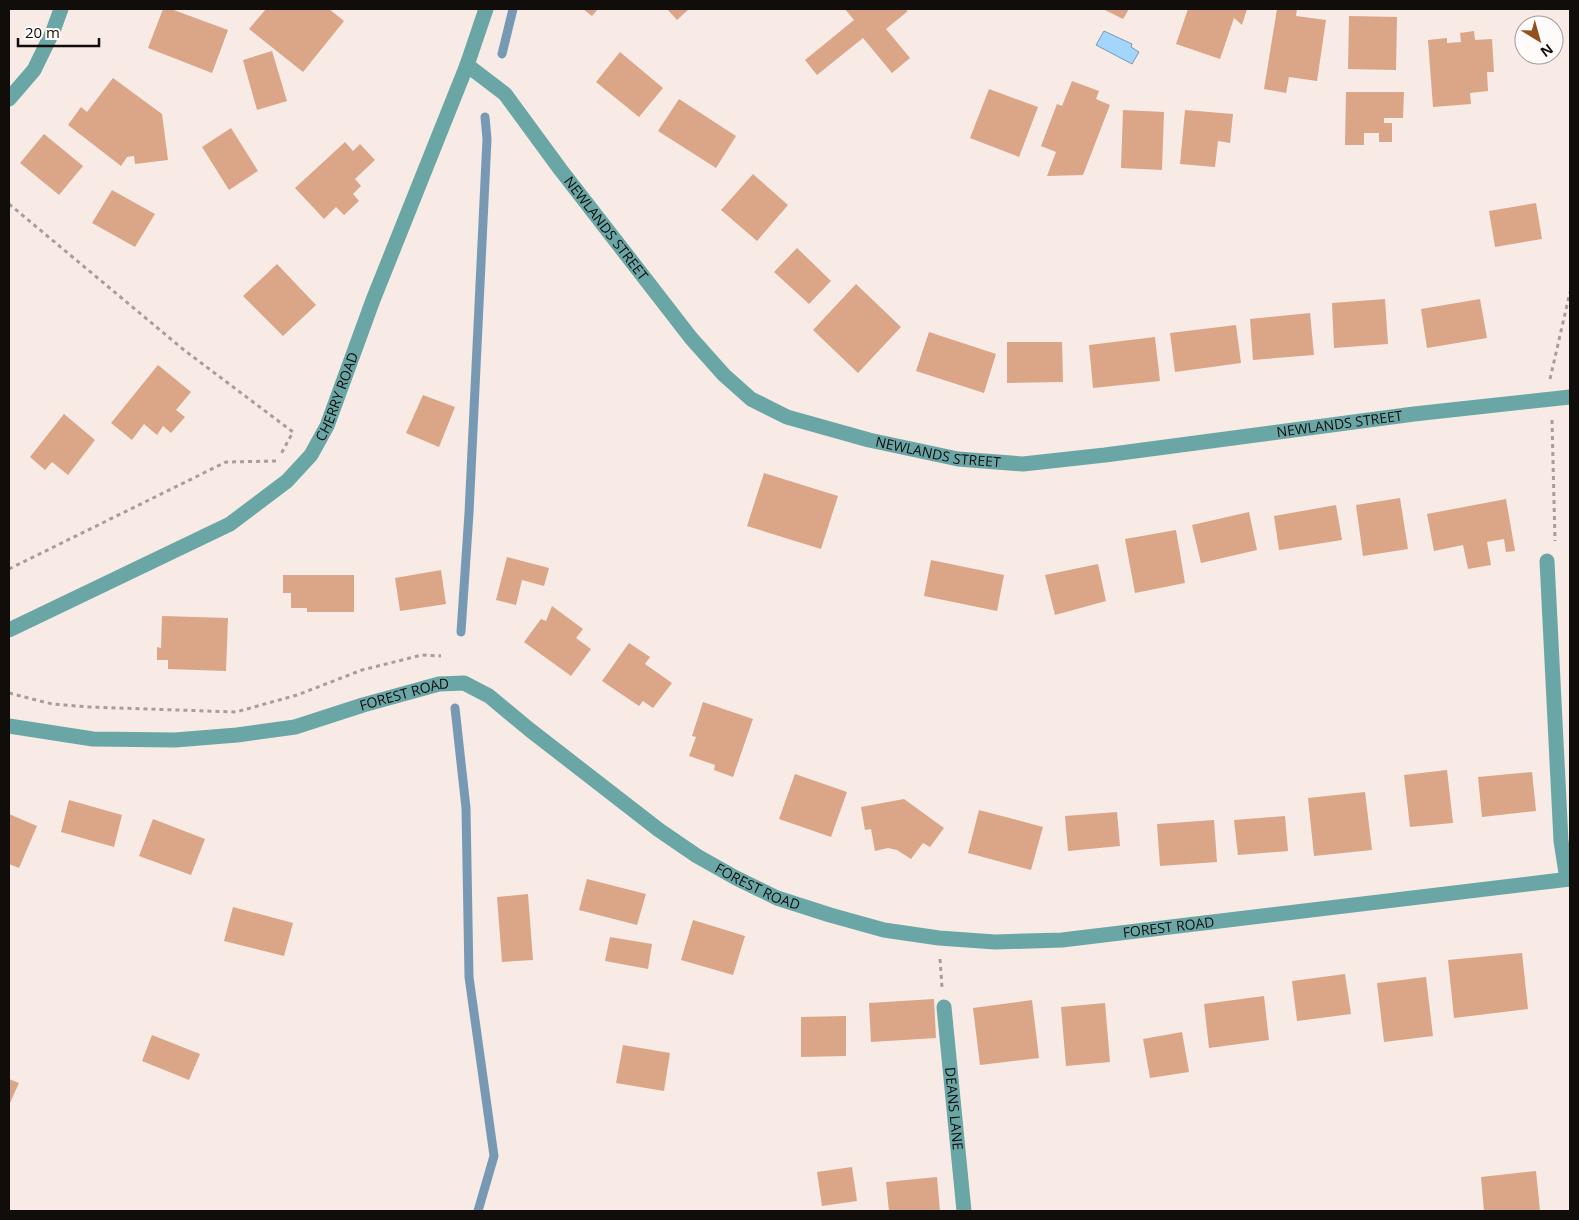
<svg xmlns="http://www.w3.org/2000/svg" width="1579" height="1220" viewBox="0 0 1579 1220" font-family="'Open Sans',sans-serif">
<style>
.water{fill:#a4d5fd;stroke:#7899b4}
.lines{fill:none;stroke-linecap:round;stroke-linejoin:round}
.stream{stroke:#7899b4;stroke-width:9}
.building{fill:#dba587}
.path{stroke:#a79d99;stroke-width:3;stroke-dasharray:4 4;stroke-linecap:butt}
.lane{stroke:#6ba6a6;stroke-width:15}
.street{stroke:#6ba6a6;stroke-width:15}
.labels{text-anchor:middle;stroke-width:4;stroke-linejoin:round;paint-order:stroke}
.street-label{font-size:14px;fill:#110d0b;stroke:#fefbfa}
</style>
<rect width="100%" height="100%" fill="#f8ebe6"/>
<path class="water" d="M1104 31 1132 44 1131 47 1139 52 1132 64 1096 45Z"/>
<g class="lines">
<g class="stream">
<path d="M502 54 513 9"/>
<path d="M461 632 469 513 487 139 485 117"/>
<path d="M455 708 466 808 469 977 494 1156 478 1211"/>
</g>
</g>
<g class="building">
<path d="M163 9H171L228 30 212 73 148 48Z"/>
<path d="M266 9H329L344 21 303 72 249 29Z"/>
<path d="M583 9H598L592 16Z"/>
<path d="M667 9H689L677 20Z"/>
<path d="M845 9H903L908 11 886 29 910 58 892 73 863 38 817 75 805 60 854 20Z"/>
<path d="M1103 9H1129L1123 19Z"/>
<path d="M1188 9H1247L1242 25 1234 18 1220 59 1176 44Z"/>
<path d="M1277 9H1297L1296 16 1326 20 1317 81 1289 77 1286 93 1264 89Z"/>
<path d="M1349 16 1397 17 1396 70 1348 69Z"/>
<path d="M1474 31 1475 40 1492 39 1494 72H1487L1488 91 1470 93 1471 104 1433 107 1428 40 1447 38V43L1461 42 1460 33Z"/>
<path d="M272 51 287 101 257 110 243 60Z"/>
<path d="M620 52 663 88 639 117 596 82Z"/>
<path d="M113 78 162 114 168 160 135 164 134 156 127 157 121 166 68 125 81 107 87 112Z"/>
<path d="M1072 81 1099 91 1096 99 1110 105 1083 175 1047 176 1056 152 1041 146 1057 104 1062 106Z"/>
<path d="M989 89 1038 107 1019 157 970 138Z"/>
<path d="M1346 92H1404L1403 118H1384V123H1392V142H1379V133H1364V145H1345Z"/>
<path d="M679 99 736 136 716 168 658 131Z"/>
<path d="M1123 110 1164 112 1162 170 1121 168Z"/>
<path d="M1185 110 1233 114 1230 143 1218 141 1215 167 1180 164Z"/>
<path d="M231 128 258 171 229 190 202 147Z"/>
<path d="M44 134 83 166 59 195 20 163Z"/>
<path d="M345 142 353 151 360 144 375 160 355 179 361 186 353 194 359 201 344 215 336 207 324 219 295 188Z"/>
<path d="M753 174 788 205 757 241 721 210Z"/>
<path d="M112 190 155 214 135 247 92 223Z"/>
<path d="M1536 203 1542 239 1495 247 1489 211Z"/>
<path d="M797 248 831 281 809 304 774 272Z"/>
<path d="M277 264 316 305 283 336 243 296Z"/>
<path d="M856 284 901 327 858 373 813 330Z"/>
<path d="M1385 299 1388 344 1334 348 1332 303Z"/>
<path d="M1480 299 1487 338 1427 348 1421 309Z"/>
<path d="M1310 313 1314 355 1253 360 1250 319Z"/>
<path d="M1236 325 1241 363 1175 372 1170 333Z"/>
<path d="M929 332 996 354 984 393 916 371Z"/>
<path d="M1155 337 1160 381 1093 388 1089 345Z"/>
<path d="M1007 342H1062L1063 382 1007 383Z"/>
<path d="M158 365 191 392 176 410 185 417 171 433 163 426 157 435 144 424 132 440 111 423Z"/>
<path d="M423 395 455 407 439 447 406 433Z"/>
<path d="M64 414 95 440 68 475 52 462 45 470 30 457Z"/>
<path d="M764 473 838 496 821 549 747 526Z"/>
<path d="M1400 498 1408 549 1363 556 1356 505Z"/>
<path d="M1506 499 1515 551 1506 552 1504 539 1487 542 1491 565 1468 569 1463 545 1434 551 1427 514Z"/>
<path d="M1336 505 1342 540 1279 550 1274 516Z"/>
<path d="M1249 512 1257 550 1201 563 1192 525Z"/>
<path d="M1176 530 1185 583 1135 593 1125 539Z"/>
<path d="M507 557 549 568 544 586 522 580 516 605 496 600Z"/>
<path d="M931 560 1004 575 997 611 924 596Z"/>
<path d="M1098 564 1106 601 1055 615 1045 575Z"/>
<path d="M441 570 446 604 400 611 395 578Z"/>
<path d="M283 575H354V612H307V608H291V593H283Z"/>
<path d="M552 606 583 629 576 638 591 649 571 676 524 642 541 619 546 621Z"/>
<path d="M162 616 228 618 226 671 168 669V660H157V647L161 648Z"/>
<path d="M629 643 650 657 645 664 672 683 653 708 643 701 639 706 602 681Z"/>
<path d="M703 702 753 719 733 777 714 770 715 765 689 756 696 737 692 736Z"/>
<path d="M1447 770 1453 823 1410 827 1404 775Z"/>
<path d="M1532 772 1536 811 1482 817 1478 777Z"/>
<path d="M795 774 847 792 831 837 779 819Z"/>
<path d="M1365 792 1372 850 1314 856 1308 798Z"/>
<path d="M904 799 944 828 930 847 923 843 911 859 897 850 888 848 875 851 871 829 865 830 861 807Z"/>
<path d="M69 800 122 815 114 847 61 832Z"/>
<path d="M979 810 1043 827 1031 870 968 853Z"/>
<path d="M1117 812 1120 846 1068 851 1065 816Z"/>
<path d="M9 814 37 826 19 868 9 864Z"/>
<path d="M1285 816 1288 851 1238 855 1234 820Z"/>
<path d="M153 819 205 839 191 875 139 856Z"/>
<path d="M1214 820 1217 862 1160 866 1157 824Z"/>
<path d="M587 879 646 894 637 925 579 910Z"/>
<path d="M528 894 533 960 502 962 497 897Z"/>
<path d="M233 907 293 923 284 956 224 941Z"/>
<path d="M693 920 745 936 733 975 681 960Z"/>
<path d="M610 937 652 944 648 969 605 961Z"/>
<path d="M1522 953 1528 1009 1454 1018 1448 960Z"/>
<path d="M1345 974 1351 1014 1297 1021 1292 981Z"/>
<path d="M1426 977 1433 1036 1384 1042 1377 983Z"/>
<path d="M1264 996 1269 1040 1209 1048 1204 1004Z"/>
<path d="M934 999 936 1038 871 1042 869 1003Z"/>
<path d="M1032 1000 1039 1058 980 1065 973 1008Z"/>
<path d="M1105 1003 1110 1062 1066 1066 1061 1007Z"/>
<path d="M846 1016V1056L801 1057V1017Z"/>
<path d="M1182 1032 1189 1072 1150 1078 1143 1039Z"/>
<path d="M152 1035 200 1054 189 1080 142 1061Z"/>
<path d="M623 1045 670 1053 664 1091 616 1083Z"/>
<path d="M9 1079 19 1083 9 1105Z"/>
<path d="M852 1167 857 1201 822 1206 817 1172Z"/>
<path d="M1536 1171 1540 1211H1484L1481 1177Z"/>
<path d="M937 1177 940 1211H889L886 1182Z"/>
</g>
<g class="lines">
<g class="path">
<path d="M9 204 184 350 293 432 281 454"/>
<path d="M1550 379 1570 292"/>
<path d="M1552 420 1555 541"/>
<path d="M9 569 226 462 276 461"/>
<path d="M9 693 52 704 89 707 236 712 297 695 362 670 422 655 441 656"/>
<path d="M940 959 942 987"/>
</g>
<path class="lane" d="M1547 561 1561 841 1567 879"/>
<g class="street">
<path id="s1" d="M467 65 505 94 560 169 691 338 724 375 751 399 787 417 869 440 958 459 1023 464 1105 455 1414 414 1570 397"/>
<path d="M9 99 34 70 53 31 61 9"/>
<path id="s2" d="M9 630 230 524 287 481 311 455 327 426 373 300 467 65 486 9"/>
<path id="s3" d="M9 726 93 739 175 740 237 735 295 727 363 705 439 684 464 683 489 696 530 730 659 830 697 856 736 878 777 898 830 915 884 930 939 938 995 942 1062 940 1570 879"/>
<path id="s4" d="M944 1007 964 1211"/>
</g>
</g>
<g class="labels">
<g class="street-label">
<text dy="5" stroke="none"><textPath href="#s1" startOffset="216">NEWLANDS STREET</textPath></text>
<text dy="5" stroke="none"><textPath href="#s2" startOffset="416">CHERRY ROAD</textPath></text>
<text dy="5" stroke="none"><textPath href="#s1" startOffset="1041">NEWLANDS STREET</textPath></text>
<text dy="5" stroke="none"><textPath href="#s1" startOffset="636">NEWLANDS STREET</textPath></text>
<text dy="5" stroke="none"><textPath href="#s3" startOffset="402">FOREST ROAD</textPath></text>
<text dy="5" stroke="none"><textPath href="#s3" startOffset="822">FOREST ROAD</textPath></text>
<text dy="5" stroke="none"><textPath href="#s3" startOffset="1242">FOREST ROAD</textPath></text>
<text dy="5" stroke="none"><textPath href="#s4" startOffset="102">DEANS LANE</textPath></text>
</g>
</g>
<rect width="1579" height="1220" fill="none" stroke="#110d0b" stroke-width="20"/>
<g transform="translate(1539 40) rotate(143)"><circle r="24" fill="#fefbfa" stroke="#9f9c9a"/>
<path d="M0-4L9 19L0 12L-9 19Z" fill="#93521d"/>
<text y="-8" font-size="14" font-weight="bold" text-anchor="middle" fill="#110d0b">N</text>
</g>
<path d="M18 38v8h81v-8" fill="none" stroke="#110d0b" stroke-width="2.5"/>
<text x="25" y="38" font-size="15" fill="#110d0b" stroke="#fefbfa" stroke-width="4" paint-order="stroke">20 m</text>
</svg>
